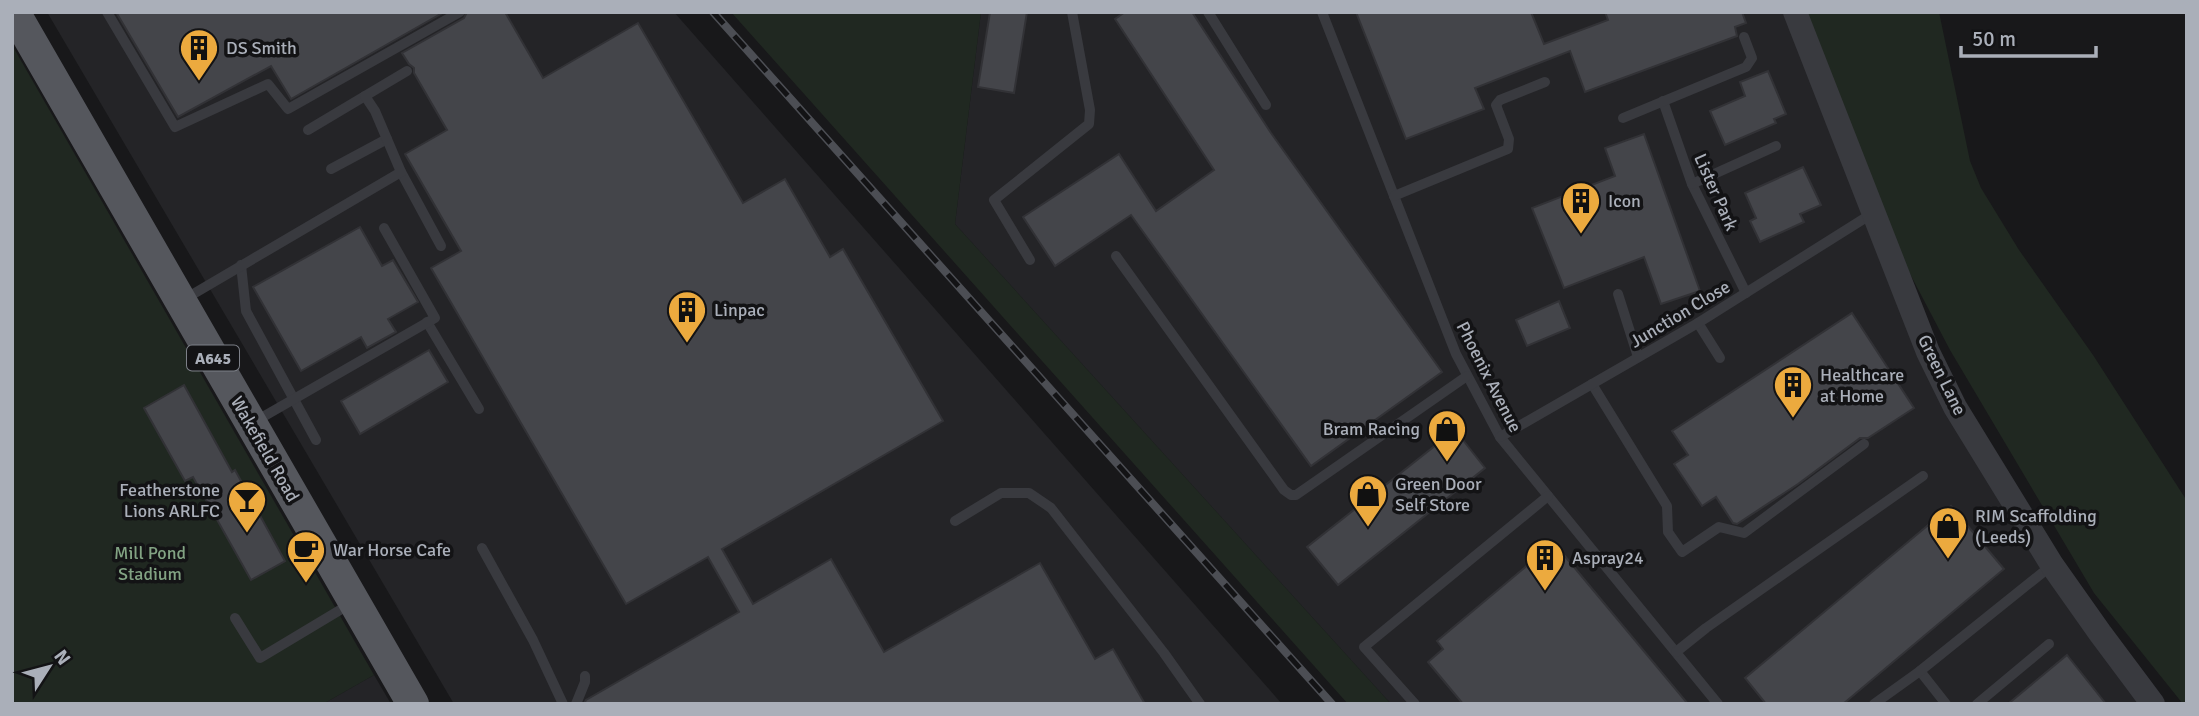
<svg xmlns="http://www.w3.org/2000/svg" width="2199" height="716" viewBox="0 0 2199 716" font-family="Signika,sans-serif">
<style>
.built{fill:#242427}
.green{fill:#202821}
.building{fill:#44454a;stroke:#323236;stroke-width:2}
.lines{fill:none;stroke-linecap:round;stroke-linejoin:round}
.service{stroke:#393a3f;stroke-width:10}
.tertiary{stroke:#393a3f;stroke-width:24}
.primary{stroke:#55575d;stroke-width:32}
.rail-casing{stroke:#4c4e54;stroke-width:8}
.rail{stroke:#131315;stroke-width:5;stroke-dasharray:16;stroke-linecap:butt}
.labels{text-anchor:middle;stroke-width:7;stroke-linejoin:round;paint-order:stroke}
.shield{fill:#131315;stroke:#7d8088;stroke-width:2}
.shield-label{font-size:16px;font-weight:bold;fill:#aaafb9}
.poi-label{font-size:18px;fill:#aaafb9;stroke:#131315;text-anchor:start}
.street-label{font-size:18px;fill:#aaafb9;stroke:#131315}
.park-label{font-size:18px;fill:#82a383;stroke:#131315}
</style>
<rect width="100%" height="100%" fill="#18181a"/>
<g class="built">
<path d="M47 12H674L1282 704H454Z"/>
<path d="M981 12H1797L1955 407 2155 704H1391L955 224Z"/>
<path d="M374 675 391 704H323Z"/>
</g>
<g class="green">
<path d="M731 12H981L955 224 1391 704H1348Z"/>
<path d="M1805 12H1939L1970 161 1981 188 2019 250 2093 355 2187 501V704H2183L2094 593 1950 350 1908 270Z"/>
<path d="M12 45 374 675 323 704H12Z"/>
</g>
<g class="building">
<path d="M116 12H444L291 99 271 66 178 117Z"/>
<path d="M467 12H505L543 78 638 23 743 203 785 179 830 257 843 249 943 421 722 549 753 604 831 559 884 652 1040 563 1095 659 1113 649 1145 704H584L586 700 739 612 708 557 626 604 431 268 461 251 405 154 447 130 414 73V68L409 64 402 53 464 18Z"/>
<path d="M990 12H1027L1014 93 978 87Z"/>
<path d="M1125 12H1192L1271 133 1442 372 1311 466 1131 215 1055 266 1023 217 1119 154 1156 211 1214 170 1115 19Z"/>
<path d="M1356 12H1531L1544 44 1608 20 1605 12H1742L1746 23 1735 27 1737 36 1585 92 1570 51 1475 88 1484 109 1406 139Z"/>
<path d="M1768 71 1786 114 1774 119 1776 123 1725 145 1710 111 1745 96 1740 82Z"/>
<path d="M1644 134 1700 291 1661 304 1644 257 1564 288 1532 208 1615 176 1605 148Z"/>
<path d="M1803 167 1821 205 1800 214 1804 222 1760 242 1750 221 1756 218 1745 193Z"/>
<path d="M360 227 382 266 393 260 418 302 388 319 396 332 367 348 361 337 301 371 253 287Z"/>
<path d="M1559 301 1570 328 1527 346 1516 320Z"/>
<path d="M1852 313 1914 408 1868 438H1860L1798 484 1737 524 1733 523 1716 497 1702 506 1674 464 1688 455 1672 431Z"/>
<path d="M429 350 448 382 360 434 341 401Z"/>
<path d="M184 385 232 472 235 470 285 561 251 580 193 477 185 481 144 408Z"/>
<path d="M1455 430 1485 468 1338 585 1307 547Z"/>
<path d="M1951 506 2004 569 1843 704H1766L1745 678Z"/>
<path d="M1554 543 1688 704H1463L1428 662 1443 649 1437 641Z"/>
<path d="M2067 655 2106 704H2008Z"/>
</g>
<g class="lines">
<g class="service">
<path d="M107 12 175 127 268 84 288 109 460 12"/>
<path d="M1208 12 1266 105"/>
<path d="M1322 12 1456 354 1500 437 1718 704"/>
<path d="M1663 101 1692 184 1746 293"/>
<path d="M1623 118 1746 67 1752 58 1744 37"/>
<path d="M308 130 365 96"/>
<path d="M331 169 387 139"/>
<path d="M401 172 441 246"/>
<path d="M1692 184 1776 146"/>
<path d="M1394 196 1508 149 1509 139 1496 105 1500 100 1545 82"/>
<path d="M1116 256 1284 490 1291 495H1296L1467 376"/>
<path d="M1030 260 994 200 1089 124 1090 110 1072 12"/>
<path d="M241 265 246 311 316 440"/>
<path d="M1618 294 1638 357"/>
<path d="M183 300 401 172 375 111 365 96 407 71"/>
<path d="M427 322 479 409"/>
<path d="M1698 323 1720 358"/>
<path d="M1592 384 1667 506 1668 532 1682 552 1719 527 1744 533 1864 444"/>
<path d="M254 422 435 318 384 228"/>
<path d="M1500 437 1698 323 1873 213"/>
<path d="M955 521 1001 493H1029L1051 508 1164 653 1200 704"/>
<path d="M482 548 533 640 563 704"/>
<path d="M235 618 260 658 350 604"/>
<path d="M1676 652 1706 628 1923 476"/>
<path d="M1920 671 1946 704"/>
<path d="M576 704 585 682V676"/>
<path d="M1415 704 1364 647 1548 496"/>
<path d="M1874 704 1920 671 2052 565"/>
<path d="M1977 704 2049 644"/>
</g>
<path class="tertiary" d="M1795 12 1928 352 1955 407 2052 565 2100 633 2153 704"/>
<path class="primary" d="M14 12 413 704"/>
<g class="rail-casing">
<path id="rail" d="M713 12 1332 704"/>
</g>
<use href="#rail" class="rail"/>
</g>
<defs>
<g id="building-pin" transform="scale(2.0125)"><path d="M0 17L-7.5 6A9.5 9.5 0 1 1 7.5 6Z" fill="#ecaa3e" stroke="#131315"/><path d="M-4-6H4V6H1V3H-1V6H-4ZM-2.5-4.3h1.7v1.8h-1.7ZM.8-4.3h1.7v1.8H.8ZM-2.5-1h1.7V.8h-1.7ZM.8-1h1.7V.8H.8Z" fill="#111"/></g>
<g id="shop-pin" transform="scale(2.0125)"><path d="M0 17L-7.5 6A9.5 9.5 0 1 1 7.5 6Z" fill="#ecaa3e" stroke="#131315"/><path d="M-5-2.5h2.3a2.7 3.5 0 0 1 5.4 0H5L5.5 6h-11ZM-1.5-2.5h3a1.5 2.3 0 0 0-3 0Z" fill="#111"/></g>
<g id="bar-pin" transform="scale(2.0125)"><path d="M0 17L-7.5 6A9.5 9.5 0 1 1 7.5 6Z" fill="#ecaa3e" stroke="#131315"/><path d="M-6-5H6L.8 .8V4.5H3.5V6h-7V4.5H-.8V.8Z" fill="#111"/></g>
<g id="cafe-pin" transform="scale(2.0125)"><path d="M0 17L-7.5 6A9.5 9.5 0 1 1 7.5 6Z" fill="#ecaa3e" stroke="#131315"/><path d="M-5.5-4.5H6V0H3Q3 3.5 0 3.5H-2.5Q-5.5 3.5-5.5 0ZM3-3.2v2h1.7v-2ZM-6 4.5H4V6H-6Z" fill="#111"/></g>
</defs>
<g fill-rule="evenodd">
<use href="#building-pin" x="199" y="48"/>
<use href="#building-pin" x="1581" y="201"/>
<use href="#building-pin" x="687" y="310"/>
<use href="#building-pin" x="1793" y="385"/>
<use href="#shop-pin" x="1447" y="429"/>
<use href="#shop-pin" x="1368" y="494"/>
<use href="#bar-pin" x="247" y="500"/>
<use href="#shop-pin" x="1948" y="526"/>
<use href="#cafe-pin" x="306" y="550"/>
<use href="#building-pin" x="1545" y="558"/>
</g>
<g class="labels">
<rect class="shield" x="187" y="345.5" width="52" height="25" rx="5"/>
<g class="shield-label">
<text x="213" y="364">A645</text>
</g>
<g class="poi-label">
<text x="226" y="54">DS Smith</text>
<text x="1608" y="207">Icon</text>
<text x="714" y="316">Linpac</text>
<text x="1820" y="381">Healthcare<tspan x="1820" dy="21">at Home</tspan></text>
<text x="1420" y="435" text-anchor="end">Bram Racing</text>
<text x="1395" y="490">Green Door<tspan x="1395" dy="21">Self Store</tspan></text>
<text x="220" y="496" text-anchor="end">Featherstone<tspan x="220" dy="21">Lions ARLFC</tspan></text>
<text x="1975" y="522">RIM Scaffolding<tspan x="1975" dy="21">(Leeds)</tspan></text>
<text x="333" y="556">War Horse Cafe</text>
<text x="1572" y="564">Aspray24</text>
</g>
<g class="street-label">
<text transform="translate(1716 192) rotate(66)" y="6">Lister Park</text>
<text transform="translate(1680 314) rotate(-31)" y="6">Junction Close</text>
<text transform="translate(1942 375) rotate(64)" y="6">Green Lane</text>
<text transform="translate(1489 377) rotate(63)" y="6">Phoenix Avenue</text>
<text transform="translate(265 449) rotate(60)" y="6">Wakefield Road</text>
</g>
<g class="park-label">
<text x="150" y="559">Mill Pond<tspan x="150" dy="21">Stadium</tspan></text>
</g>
</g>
<rect width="2199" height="716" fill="none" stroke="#aaafb9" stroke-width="28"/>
<g transform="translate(49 667) rotate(54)" stroke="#131315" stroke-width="5" paint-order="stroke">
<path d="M0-5L12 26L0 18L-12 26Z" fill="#aaafb9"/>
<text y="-10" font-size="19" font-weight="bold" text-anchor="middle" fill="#aaafb9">N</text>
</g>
<path d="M1961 46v10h135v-10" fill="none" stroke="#aaafb9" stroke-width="3.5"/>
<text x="1972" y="46" font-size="21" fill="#aaafb9" stroke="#131315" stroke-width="5" paint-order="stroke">50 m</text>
</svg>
